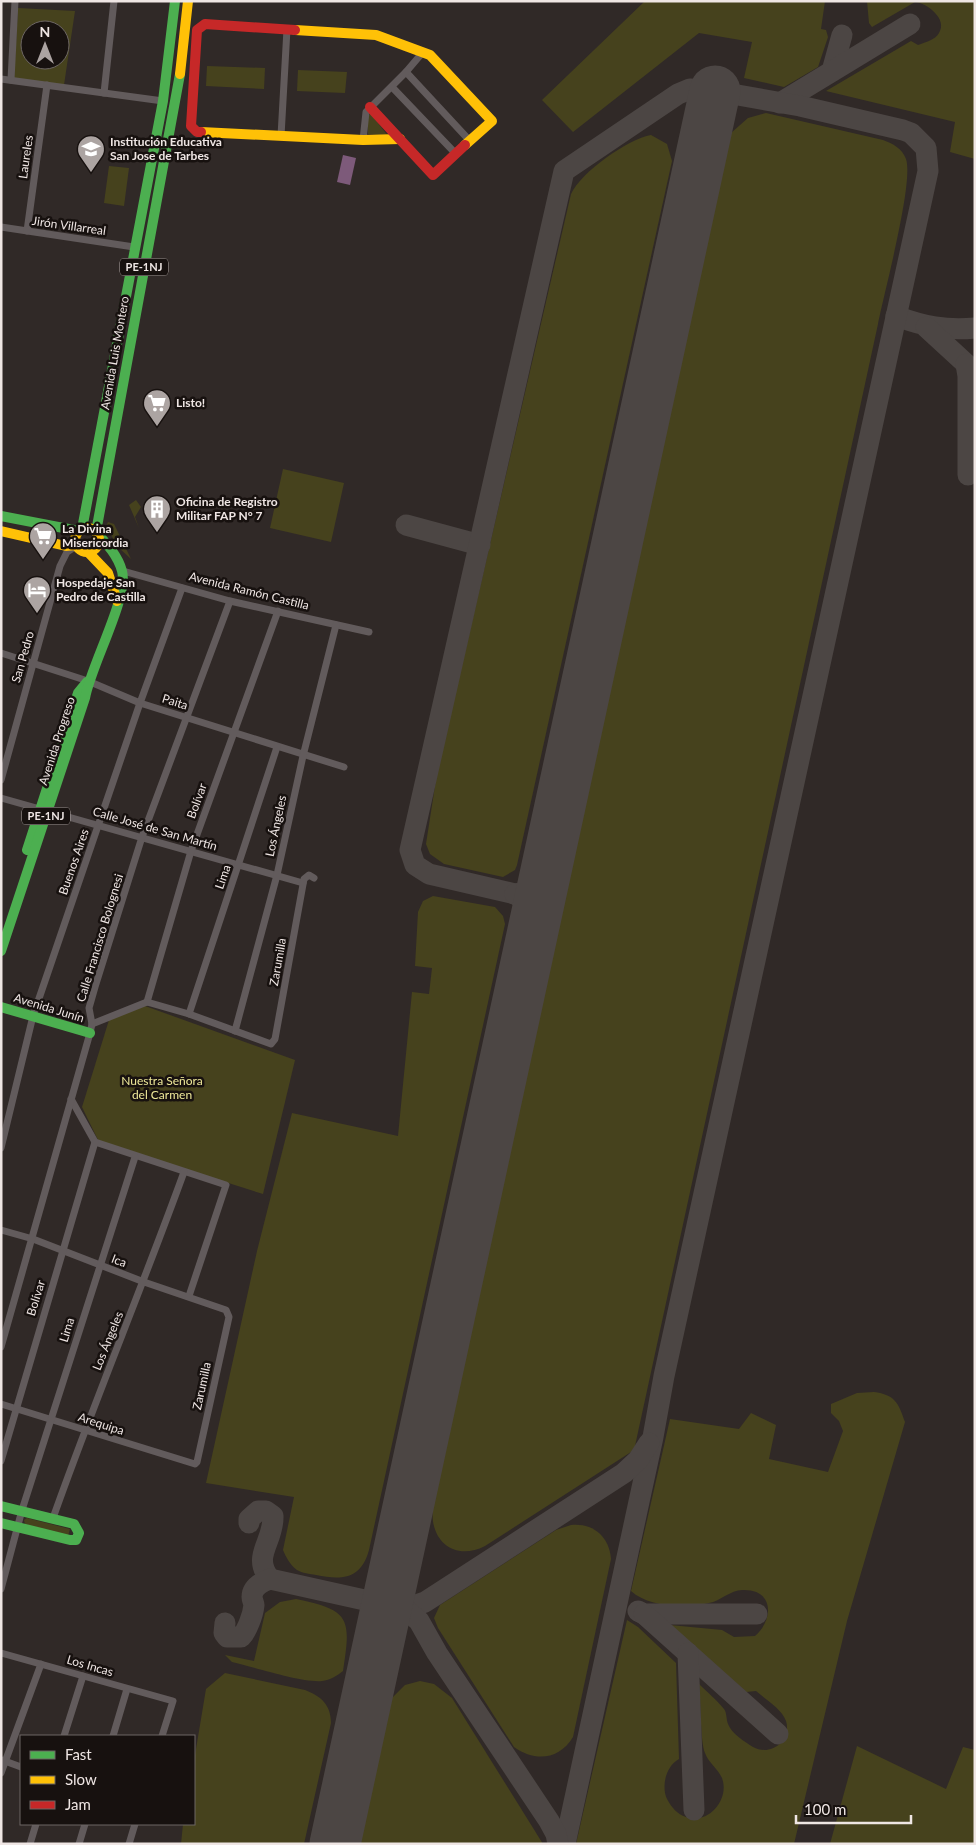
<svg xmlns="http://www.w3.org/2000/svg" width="976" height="1845" viewBox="0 0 976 1845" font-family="Lato,sans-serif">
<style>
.green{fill:#46421d;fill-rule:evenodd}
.water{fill:#7d5a7a}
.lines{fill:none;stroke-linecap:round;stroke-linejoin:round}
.taxiway{stroke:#4c4644;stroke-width:21}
.runway{stroke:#4c4644;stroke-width:51}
.street{stroke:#625b5c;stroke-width:7}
.fast{stroke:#4caf50;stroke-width:10}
.slow{stroke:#ffc107;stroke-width:10}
.jam{stroke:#c62828;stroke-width:10}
.labels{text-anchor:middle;stroke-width:5;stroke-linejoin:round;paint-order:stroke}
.shield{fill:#17110f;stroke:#aea6a4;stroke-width:1}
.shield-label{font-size:11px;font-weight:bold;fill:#efe6e4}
.poi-label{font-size:12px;font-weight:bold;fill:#efe6e4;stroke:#17110f;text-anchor:start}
.street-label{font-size:12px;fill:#efe6e4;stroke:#17110f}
.park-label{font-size:12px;fill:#eee899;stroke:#17110f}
</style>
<rect width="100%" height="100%" fill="#302927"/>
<g class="green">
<path d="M645 1H825L821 29 826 30 828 37 818 67 784 87 744 78 752 42 699 33 573 132 542 100Z"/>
<path d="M867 1H975V159L950 152 955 122 826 91 911 41 918 45C926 42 935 40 939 33 948 19 927 3 915 2L872 27 869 23Z"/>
<path d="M18 8 75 11 64 85 14 78ZM30 30H60V60H30Z"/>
<path d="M207 66 265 68 264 89 206 86Z"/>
<path d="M298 70 347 72 345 93 297 91Z"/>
<path d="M766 113 883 140C893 144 902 148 906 159 914 182 884 293 878 324L635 1446 631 1452 485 1546C454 1562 429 1540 433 1508L731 133 748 118Z"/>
<path d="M371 114 388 136 368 134V115Z"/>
<path d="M651 135 667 144 672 161 517 865 515 870 503 877 444 864 430 854 426 844 437 773 571 194C581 172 628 139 651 135Z"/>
<path d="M109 166 129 168 124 206 104 203Z"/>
<path d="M283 469 344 483 331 542 270 528Z"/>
<path d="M136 500 141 507 135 517 139 528 129 505Z"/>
<path d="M108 522 114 524 131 559 118 547 106 526Z"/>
<path d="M433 896 495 907 503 916 505 924 369 1550C361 1580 341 1580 316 1575 310 1574 302 1573 297 1570 290 1565 286 1557 283 1550L294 1497 206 1483 257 1251 292 1113 398 1136 412 992 429 994 432 968 415 966 418 912 423 901Z"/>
<path d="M145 1006 295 1060 263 1194 99 1142 82 1107 109 1020Z"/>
<path d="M874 1392C895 1395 898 1402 905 1422L847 1621 794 1844H576L627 1620 638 1627 676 1663 679 1759C666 1766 661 1786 667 1799 672 1808 677 1814 686 1817 708 1825 730 1800 722 1778 718 1769 708 1762 705 1753 700 1741 701 1700 699 1684 707 1692 717 1700 724 1709 727 1713 726 1719 728 1724 731 1733 745 1742 753 1747 771 1757 792 1740 786 1721 782 1709 765 1699 756 1691L746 1692 670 1625 722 1630 734 1637 755 1636C773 1621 775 1590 744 1590 731 1589 721 1601 709 1603 686 1609 648 1607 631 1591L670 1419 739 1429 751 1413 776 1425 769 1459 828 1472 843 1431 839 1421 831 1413V1404L857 1393Z"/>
<path d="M27 1518 70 1529 68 1536 25 1524 24 1520Z"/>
<path d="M571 1525C593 1523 609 1536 611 1559L573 1737C559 1760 535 1762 514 1747L438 1628 434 1618 440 1605 556 1530Z"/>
<path d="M296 1599C351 1610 351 1619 343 1671 337 1676 330 1680 322 1681 302 1683 254 1667 232 1662L225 1655 254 1661 265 1613 280 1602Z"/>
<path d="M225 1673 305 1690C321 1696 331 1705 331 1723L304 1844H181L183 1824H194V1761L206 1689Z"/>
<path d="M420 1681 434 1684 452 1698 543 1844H360L392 1698 405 1685Z"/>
<path d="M857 1746 946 1789 963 1747 975 1750V1844H830Z"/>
</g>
<path class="water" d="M343 155 356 158 350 185 337 182Z"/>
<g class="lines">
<g class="taxiway">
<path d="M832 71 842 35"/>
<path d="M780 103 910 24"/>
<path d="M896 316C923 326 946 331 975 328"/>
<path d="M926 327 975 372"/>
<path d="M966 364 968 376V475"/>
<path d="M406 525 480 545"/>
<path d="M543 885 529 892 515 894 429 874 415 865 410 850 564 171 678 94 690 89 715 91 800 106 903 130 911 133 926 148 928 171 664 1376 653 1437 565 1844"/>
<path d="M515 894 528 902 535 922"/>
<path d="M249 1523V1519L258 1511H266L273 1516C274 1542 251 1556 270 1579"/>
<path d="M405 1609 425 1602 624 1473 638 1460 649 1443"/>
<path d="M638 1611 644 1614H757"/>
<path d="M644 1614 778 1734"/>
<path d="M225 1623 224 1633 227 1637H241C247 1631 253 1615 254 1605 254 1603 252 1600 252 1597 252 1587 262 1582 270 1579L405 1609 419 1621 437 1653 549 1821 556 1834 558 1844"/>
<path d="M688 1653 694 1810"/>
</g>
<path class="runway" d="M335 1844 715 91"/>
<g class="street">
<path d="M406 72 470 141"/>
<path d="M1 79 163 101"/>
<path d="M11 80 15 1"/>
<path d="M392 87 456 154"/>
<path d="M104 93 114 1"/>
<path d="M281 136 287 29"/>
<path d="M363 140 366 112 406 72 423 52"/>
<path d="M1 227 134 247"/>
<path d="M27 231 47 85"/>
<path d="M123 571 230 601 369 632"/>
<path d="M1 653 88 681 140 703 344 767"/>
<path d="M1 780 60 566 67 552 76 546"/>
<path d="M1 798 303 883"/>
<path d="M147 1002 191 851 278 611"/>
<path d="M189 1014 277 747"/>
<path d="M92 1024 147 1002 189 1014 271 1044 275 1039 304 879 309 875 314 878"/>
<path d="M235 1031 277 875 303 756 336 625"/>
<path d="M71 1099 95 1142 226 1185 189 1296"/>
<path d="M1 1148 33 1016 140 703 182 588"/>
<path d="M1 1230 33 1239 144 1282 226 1310 229 1317 197 1462 195 1464 1 1404"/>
<path d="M1 1347 90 1033 92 1024 89 1008 95 987 142 837 230 601"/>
<path d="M1 1461 95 1142"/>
<path d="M53 1518C94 1402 142 1288 184 1172"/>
<path d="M1 1589 22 1510 135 1157"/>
<path d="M1 1653 173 1701 162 1736"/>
<path d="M64 1736 83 1676"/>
<path d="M113 1736 127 1689"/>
<path d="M2 1760 21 1767"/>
<path d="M1 1773 41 1664"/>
<path d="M30 1844 36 1824"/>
<path d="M79 1844 85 1824"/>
<path d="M129 1844 135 1824"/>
</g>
<g class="fast">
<path d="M1 516 79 531"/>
<path d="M82 529 163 101 175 1"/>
<path d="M96 532 180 74"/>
<path d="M27 850 78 693 87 682"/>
<path d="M1 951 85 698C91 665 129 597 122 571 118 556 107 544 97 533"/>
<path d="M1 1007 90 1033"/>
<path d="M1 1506 74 1524 79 1533 76 1540H70L1 1523"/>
</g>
<g class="slow">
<path d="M295 30 376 35 430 55 492 121 465 145"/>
<path d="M180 74 188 1"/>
<path d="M201 132 363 140 400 139"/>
<circle cx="87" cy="540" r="12"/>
<path d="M1 531 66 546 76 545"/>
<path d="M88 552 108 573 117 601"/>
</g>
<g class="jam">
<path d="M370 107 433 175 465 145"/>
<path d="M201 132H197L191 126 197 30 205 24 295 30"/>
</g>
</g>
<defs>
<g id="school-pin" transform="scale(1.4375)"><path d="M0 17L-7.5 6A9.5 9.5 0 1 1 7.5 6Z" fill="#aca4a2" stroke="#17110f"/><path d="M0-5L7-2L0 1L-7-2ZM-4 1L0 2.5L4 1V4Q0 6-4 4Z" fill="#fff"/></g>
<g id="supermarket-pin" transform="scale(1.4375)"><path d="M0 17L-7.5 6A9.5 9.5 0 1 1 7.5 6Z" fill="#aca4a2" stroke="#17110f"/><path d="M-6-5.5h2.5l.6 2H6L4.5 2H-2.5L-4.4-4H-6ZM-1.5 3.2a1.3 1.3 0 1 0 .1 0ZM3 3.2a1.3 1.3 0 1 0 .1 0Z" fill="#fff"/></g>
<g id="building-pin" transform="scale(1.4375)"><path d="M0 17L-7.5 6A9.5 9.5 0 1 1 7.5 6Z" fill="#aca4a2" stroke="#17110f"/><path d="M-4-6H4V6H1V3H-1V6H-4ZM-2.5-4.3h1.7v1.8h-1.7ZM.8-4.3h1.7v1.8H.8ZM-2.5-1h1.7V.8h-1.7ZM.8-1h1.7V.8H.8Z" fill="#fff"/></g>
<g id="hotel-pin" transform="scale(1.4375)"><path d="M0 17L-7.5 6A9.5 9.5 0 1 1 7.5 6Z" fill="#aca4a2" stroke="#17110f"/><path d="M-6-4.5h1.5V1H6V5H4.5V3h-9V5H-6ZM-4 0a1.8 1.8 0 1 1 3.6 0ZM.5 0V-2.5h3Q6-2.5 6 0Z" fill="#fff"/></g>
</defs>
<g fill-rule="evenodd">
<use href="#school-pin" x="91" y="149"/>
<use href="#supermarket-pin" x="157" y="403"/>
<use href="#building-pin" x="157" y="509"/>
<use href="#supermarket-pin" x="43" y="536"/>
<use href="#hotel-pin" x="37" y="590"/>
</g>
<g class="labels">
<g class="shield">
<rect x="120" y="258.5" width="48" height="17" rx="4"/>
<rect x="22" y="807.5" width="48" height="17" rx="4"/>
</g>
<g class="shield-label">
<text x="144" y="271">PE-1NJ</text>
<text x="46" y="820">PE-1NJ</text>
</g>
<g class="poi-label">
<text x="110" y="146">Institución Educativa<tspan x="110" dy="14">San Jose de Tarbes</tspan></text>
<text x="176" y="407">Listo!</text>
<text x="176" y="506">Oficina de Registro<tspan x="176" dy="14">Militar FAP N° 7</tspan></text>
<text x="62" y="533">La Divina<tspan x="62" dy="14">Misericordia</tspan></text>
<text x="56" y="587">Hospedaje San<tspan x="56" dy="14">Pedro de Castilla</tspan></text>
</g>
<g class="street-label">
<text transform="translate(26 157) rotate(-82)" y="4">Laureles</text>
<text transform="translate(69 226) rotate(8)" y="4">Jirón Villarreal</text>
<text transform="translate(115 353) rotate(-80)" y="4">Avenida Luis Montero</text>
<text transform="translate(249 591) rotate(14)" y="4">Avenida Ramón Castilla</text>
<text transform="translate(23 657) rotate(-74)" y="4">San Pedro</text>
<text transform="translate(175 702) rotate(17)" y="4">Paita</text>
<text transform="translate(57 741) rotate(-72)" y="4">Avenida Progreso</text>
<text transform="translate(197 801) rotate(-70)" y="4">Bolívar</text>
<text transform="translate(276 826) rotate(-78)" y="4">Los Ángeles</text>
<text transform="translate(155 829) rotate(16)" y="4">Calle José de San Martín</text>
<text transform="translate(74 862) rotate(-71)" y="4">Buenos Aires</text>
<text transform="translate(223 877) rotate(-71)" y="4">Lima</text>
<text transform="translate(100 938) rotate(-73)" y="4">Calle Francisco Bolognesi</text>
<text transform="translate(278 962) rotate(-80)" y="4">Zarumilla</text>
<text transform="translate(49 1008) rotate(17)" y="4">Avenida Junín</text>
<text transform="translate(119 1261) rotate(21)" y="4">Ica</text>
<text transform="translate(36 1298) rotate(-73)" y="4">Bolívar</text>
<text transform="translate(67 1330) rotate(-73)" y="4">Lima</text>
<text transform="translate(108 1341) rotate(-68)" y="4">Los Ángeles</text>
<text transform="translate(202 1386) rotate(-78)" y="4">Zarumilla</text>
<text transform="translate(101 1424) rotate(18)" y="4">Arequipa</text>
<text transform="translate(90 1666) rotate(16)" y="4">Los Incas</text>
</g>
<g class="park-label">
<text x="162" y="1085">Nuestra Señora<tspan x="162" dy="14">del Carmen</tspan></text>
</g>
</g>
<rect width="976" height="1845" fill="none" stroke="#efe6e4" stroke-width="5"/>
<rect x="20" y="1735" width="175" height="90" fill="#17110f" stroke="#6d6664"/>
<rect x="30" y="1751" width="25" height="8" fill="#4caf50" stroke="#6d6664"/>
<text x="65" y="1760" font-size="15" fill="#efe6e4">Fast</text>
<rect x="30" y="1776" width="25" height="8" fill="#ffc107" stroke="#6d6664"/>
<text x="65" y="1785" font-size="15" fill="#efe6e4">Slow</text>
<rect x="30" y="1801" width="25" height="8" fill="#c62828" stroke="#6d6664"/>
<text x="65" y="1810" font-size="15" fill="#efe6e4">Jam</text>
<g transform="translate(45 45)"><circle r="24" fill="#17110f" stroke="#6d6664"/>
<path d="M0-4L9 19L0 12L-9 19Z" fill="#aca4a2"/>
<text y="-8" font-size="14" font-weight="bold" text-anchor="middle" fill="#efe6e4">N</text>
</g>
<path d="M796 1815v8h115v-8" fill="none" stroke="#efe6e4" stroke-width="2.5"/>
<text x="804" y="1815" font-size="15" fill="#efe6e4" stroke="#17110f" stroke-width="4" paint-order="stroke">100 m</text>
</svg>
